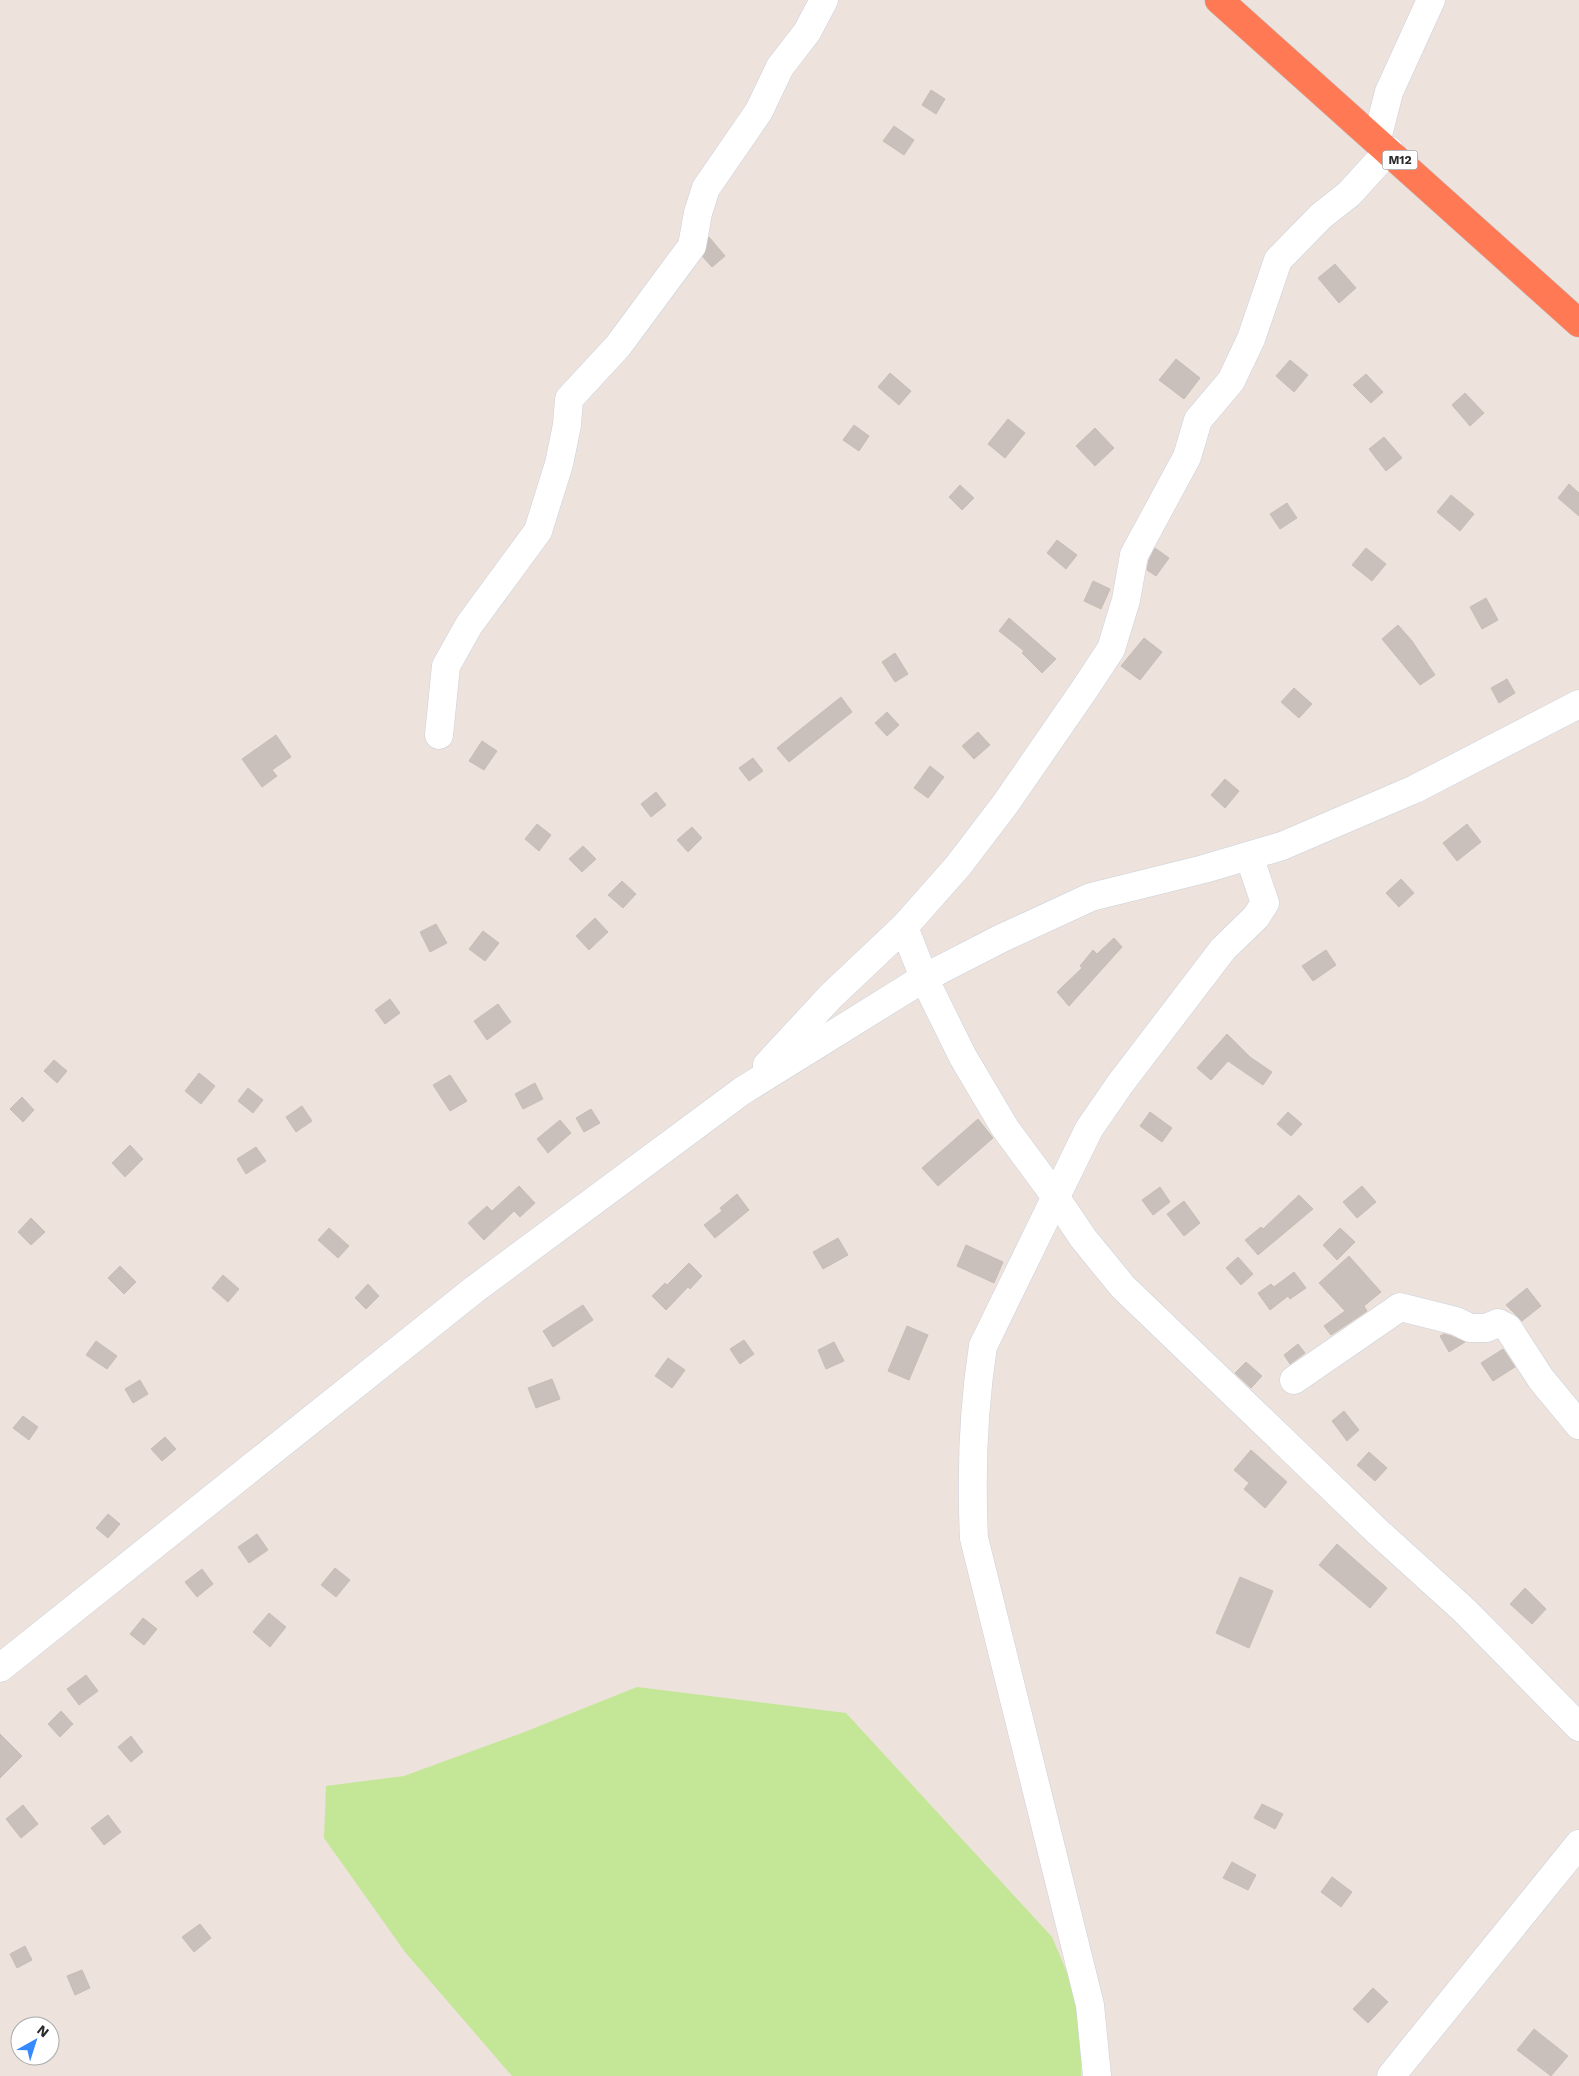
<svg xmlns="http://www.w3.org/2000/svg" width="1579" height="2076" viewBox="0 0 1579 2076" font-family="'Work Sans',sans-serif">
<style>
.green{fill:#c3e796}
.building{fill:#c9c0bb;stroke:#c9beb5}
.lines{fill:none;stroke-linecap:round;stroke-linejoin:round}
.minor-casing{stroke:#cad2dd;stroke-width:29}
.highway-casing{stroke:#c4c4c4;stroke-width:29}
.minor{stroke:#fff;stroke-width:28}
.highway{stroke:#ff7955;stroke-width:28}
.labels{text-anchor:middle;stroke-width:5;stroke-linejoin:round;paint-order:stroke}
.shield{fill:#fff;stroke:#6b6b6b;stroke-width:1}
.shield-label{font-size:12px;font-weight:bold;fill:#2b2b2b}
</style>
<rect width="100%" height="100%" fill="#ede2dc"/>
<path class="green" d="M637 1687 846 1713 1052 1937 1082 2008 1081 2076H512L405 1952 324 1838 326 1786 404 1776 522 1733Z"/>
<g class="building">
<path d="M931 90 945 99 936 114 922 105Z"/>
<path d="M894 126 914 140 904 155 883 141Z"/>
<path d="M709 237 725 256 712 267 703 257Z"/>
<path d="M1335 264 1356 288 1339 303 1318 278Z"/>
<path d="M1176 359 1200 378 1184 399 1159 380Z"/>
<path d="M1290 360 1308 375 1294 392 1276 376Z"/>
<path d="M890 373 911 391 899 405 878 387Z"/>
<path d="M1366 374 1383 392 1371 403 1353 385Z"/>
<path d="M1465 393 1484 413 1470 426 1452 405Z"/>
<path d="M1008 419 1025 433 1005 458 988 444Z"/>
<path d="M854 425 869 436 859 451 843 440Z"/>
<path d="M1095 428 1114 448 1095 466 1076 446Z"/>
<path d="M1384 437 1402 458 1386 471 1369 449Z"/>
<path d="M1569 484 1579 493V516L1558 498Z"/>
<path d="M960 485 974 498 962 510 949 497Z"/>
<path d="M1451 495 1474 514 1460 531 1437 512Z"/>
<path d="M1287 503 1297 518 1280 529 1270 514Z"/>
<path d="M1057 540 1077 555 1066 569 1047 553Z"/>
<path d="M1155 548 1169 558 1156 576 1147 570 1149 560Z"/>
<path d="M1366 548 1386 564 1372 581 1352 565Z"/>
<path d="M1093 581 1110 589 1101 609 1084 601Z"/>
<path d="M1486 598 1498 620 1482 629 1470 607Z"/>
<path d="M1009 618 1056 659 1042 673 1022 653 1024 651 999 631Z"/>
<path d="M1398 625 1412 641 1435 675 1420 685 1382 639Z"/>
<path d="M1144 638 1162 652 1140 680 1121 666Z"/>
<path d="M895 653 908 674 895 682 882 662Z"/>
<path d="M1507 679 1515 693 1499 703 1491 688Z"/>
<path d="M1294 688 1312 704 1299 718 1281 702Z"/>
<path d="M841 697 852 712 789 762 777 748Z"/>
<path d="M887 712 899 725 887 736 875 723Z"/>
<path d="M978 732 990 745 974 759 962 746Z"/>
<path d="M276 735 291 757 272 770 277 776 262 787 242 759Z"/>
<path d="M482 741 497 751 484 770 469 761Z"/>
<path d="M753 758 763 771 749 781 739 768Z"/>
<path d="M930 766 944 777 928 798 914 788Z"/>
<path d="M1225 779 1239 791 1225 808 1211 795Z"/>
<path d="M656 792 666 805 651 817 641 804Z"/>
<path d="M537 824 551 835 539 851 525 839Z"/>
<path d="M1467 824 1481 842 1457 861 1443 843Z"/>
<path d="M692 827 702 838 688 852 677 840Z"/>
<path d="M583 846 596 859 582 872 569 859Z"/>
<path d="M1401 879 1414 893 1399 907 1386 893Z"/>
<path d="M622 881 636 894 623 908 608 895Z"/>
<path d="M595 918 608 932 589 950 576 936Z"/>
<path d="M436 924 447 943 430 952 420 932Z"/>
<path d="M483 931 499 943 485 961 469 949Z"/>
<path d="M1114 938 1122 947 1069 1006 1057 992 1082 968 1080 966 1093 950 1097 954Z"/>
<path d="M1326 950 1336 965 1313 981 1302 966Z"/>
<path d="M390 999 400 1013 385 1024 375 1010Z"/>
<path d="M498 1004 511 1022 487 1040 474 1021Z"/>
<path d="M1227 1034 1250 1057 1272 1072 1263 1085 1228 1061 1211 1080 1197 1068Z"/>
<path d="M54 1060 67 1071 57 1083 44 1071Z"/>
<path d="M199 1073 215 1086 201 1104 185 1091Z"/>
<path d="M450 1075 467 1101 450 1111 433 1085Z"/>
<path d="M535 1083 543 1099 523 1109 515 1094Z"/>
<path d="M248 1088 263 1100 253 1113 238 1101Z"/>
<path d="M22 1097 34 1110 23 1122 10 1109Z"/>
<path d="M302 1106 312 1121 296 1132 286 1117Z"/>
<path d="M591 1109 600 1123 584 1132 576 1118Z"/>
<path d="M1150 1112 1172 1128 1162 1142 1140 1126Z"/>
<path d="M1288 1112 1302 1124 1291 1136 1277 1124Z"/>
<path d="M978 1119 993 1138 938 1186 922 1168Z"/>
<path d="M560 1120 571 1133 548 1153 537 1139Z"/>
<path d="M130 1145 143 1159 125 1177 112 1163Z"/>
<path d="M256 1147 266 1161 246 1174 237 1159Z"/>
<path d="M519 1186 535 1203 520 1217 514 1211 484 1240 468 1223 487 1206 492 1211Z"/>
<path d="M1362 1186 1376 1202 1357 1218 1343 1202Z"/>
<path d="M1160 1187 1170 1202 1153 1215 1142 1200Z"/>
<path d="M737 1194 749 1210 715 1238 704 1225 722 1211 720 1208Z"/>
<path d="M1299 1195 1313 1209 1258 1255 1245 1240 1261 1227 1263 1229Z"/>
<path d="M1184 1201 1200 1223 1184 1236 1167 1214Z"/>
<path d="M31 1218 45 1232 31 1245 18 1232Z"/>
<path d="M329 1228 349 1246 338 1258 318 1240Z"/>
<path d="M1340 1228 1355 1242 1337 1260 1323 1245Z"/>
<path d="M838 1238 848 1255 823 1269 813 1252Z"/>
<path d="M966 1245 1003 1262 994 1283 957 1266Z"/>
<path d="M1349 1256 1381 1292 1364 1306 1367 1311 1331 1335 1324 1326 1345 1311 1319 1283Z"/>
<path d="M1238 1257 1253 1274 1241 1285 1226 1268Z"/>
<path d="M689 1263 702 1276 690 1289 688 1287 666 1310 652 1296 665 1283 667 1285Z"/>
<path d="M120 1266 136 1282 124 1294 108 1278Z"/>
<path d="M1294 1272 1306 1288 1290 1299 1288 1296 1270 1310 1258 1293 1271 1284 1274 1287Z"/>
<path d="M223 1275 239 1289 228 1302 212 1288Z"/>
<path d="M368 1284 379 1296 366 1309 355 1298Z"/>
<path d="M1527 1288 1541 1306 1522 1321 1506 1305Z"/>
<path d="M583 1305 593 1320 553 1347 543 1331Z"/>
<path d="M907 1326 928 1335 909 1380 888 1371Z"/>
<path d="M1444 1334 1451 1336 1465 1342 1449 1352 1440 1336Z"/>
<path d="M744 1340 754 1354 740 1364 730 1349Z"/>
<path d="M96 1341 117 1356 107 1369 86 1355Z"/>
<path d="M834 1342 844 1361 826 1369 818 1350Z"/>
<path d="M1298 1344 1305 1353 1290 1364 1284 1355Z"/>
<path d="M1503 1349 1515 1367 1493 1381 1481 1363Z"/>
<path d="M668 1358 685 1370 672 1388 655 1376Z"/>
<path d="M1246 1362 1262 1376 1251 1388 1235 1373Z"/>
<path d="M552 1379 560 1399 536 1408 528 1388Z"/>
<path d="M140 1380 148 1394 133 1403 125 1389Z"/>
<path d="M1344 1411 1359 1430 1347 1441 1332 1421Z"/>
<path d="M23 1416 38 1427 29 1440 13 1428Z"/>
<path d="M165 1437 176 1449 162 1461 151 1449Z"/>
<path d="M1251 1450 1287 1482 1265 1508 1244 1489 1249 1483 1234 1470Z"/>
<path d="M1369 1452 1387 1468 1375 1481 1357 1465Z"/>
<path d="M108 1514 120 1524 108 1538 96 1528Z"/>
<path d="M257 1534 268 1550 249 1563 238 1547Z"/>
<path d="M1337 1544 1387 1588 1370 1608 1319 1565Z"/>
<path d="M335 1568 350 1580 336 1597 321 1585Z"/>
<path d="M202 1569 213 1584 197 1597 185 1582Z"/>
<path d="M1240 1577 1273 1591 1249 1648 1216 1633Z"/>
<path d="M1525 1588 1546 1609 1532 1624 1510 1604Z"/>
<path d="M269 1613 286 1627 270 1647 253 1632Z"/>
<path d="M143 1618 157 1629 144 1645 130 1634Z"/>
<path d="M86 1675 98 1691 79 1705 67 1689Z"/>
<path d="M61 1711 73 1724 60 1737 48 1724Z"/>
<path d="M0 1734 22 1756 0 1778Z"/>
<path d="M131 1736 143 1752 131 1762 118 1747Z"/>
<path d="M1262 1804 1283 1814 1275 1829 1254 1818Z"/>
<path d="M23 1805 38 1824 21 1838 6 1819Z"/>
<path d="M108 1815 121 1832 104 1845 91 1828Z"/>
<path d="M1232 1862 1256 1875 1248 1890 1223 1878Z"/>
<path d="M1332 1877 1352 1892 1341 1907 1321 1892Z"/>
<path d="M200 1924 211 1938 194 1952 182 1937Z"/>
<path d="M25 1946 32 1960 17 1968 10 1954Z"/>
<path d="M82 1970 90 1988 75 1995 67 1976Z"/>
<path d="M1373 1988 1388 2002 1368 2023 1353 2009Z"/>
<path d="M1534 2029 1568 2056 1551 2076 1517 2050Z"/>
</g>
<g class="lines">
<g class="minor-casing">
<g id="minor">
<path d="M1377 139 1389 92 1431 0"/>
<path d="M439 735 446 666 469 625 538 531 559 464 567 425 569 399 618 346 692 246 698 213 706 188 759 111 780 67 807 32 824 0"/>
<path d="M904 927 924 978 963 1057 1005 1128 1050 1189 1083 1238 1123 1287 1379 1533 1465 1611 1579 1727"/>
<path d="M767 1065 831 996 904 927 958 866 1006 803 1084 690 1111 649 1126 600 1134 555 1187 457 1198 420 1231 381 1251 339 1278 260 1321 216 1349 194 1389 150"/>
<path d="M1294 1380 1400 1307 1456 1321 1470 1328H1486L1498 1323 1508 1328 1541 1379 1579 1425"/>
<path d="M0 1668 475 1289 742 1091 924 978 1002 938 1091 897 1204 869 1282 846 1415 789 1579 704"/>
<path d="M1097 2076 1090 2005 974 1538C971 1474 973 1410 983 1346L1089 1129 1120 1084 1223 949 1256 917 1265 903 1249 856"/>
<path d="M1391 2076 1579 1844"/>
</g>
</g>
<g class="highway-casing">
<path id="highway" d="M1219 0 1579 323"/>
</g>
<use href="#minor" class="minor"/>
<use href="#highway" class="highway"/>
</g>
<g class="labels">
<rect class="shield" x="1382.5" y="150.5" width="35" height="19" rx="4"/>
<g class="shield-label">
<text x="1400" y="164">M12</text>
</g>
</g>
<g transform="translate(35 2041) rotate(39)"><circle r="24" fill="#ffffff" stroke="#aaaaaa"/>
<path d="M0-4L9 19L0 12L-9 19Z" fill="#3789ff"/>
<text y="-8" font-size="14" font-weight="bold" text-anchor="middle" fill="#2b2b2b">N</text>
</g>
</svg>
